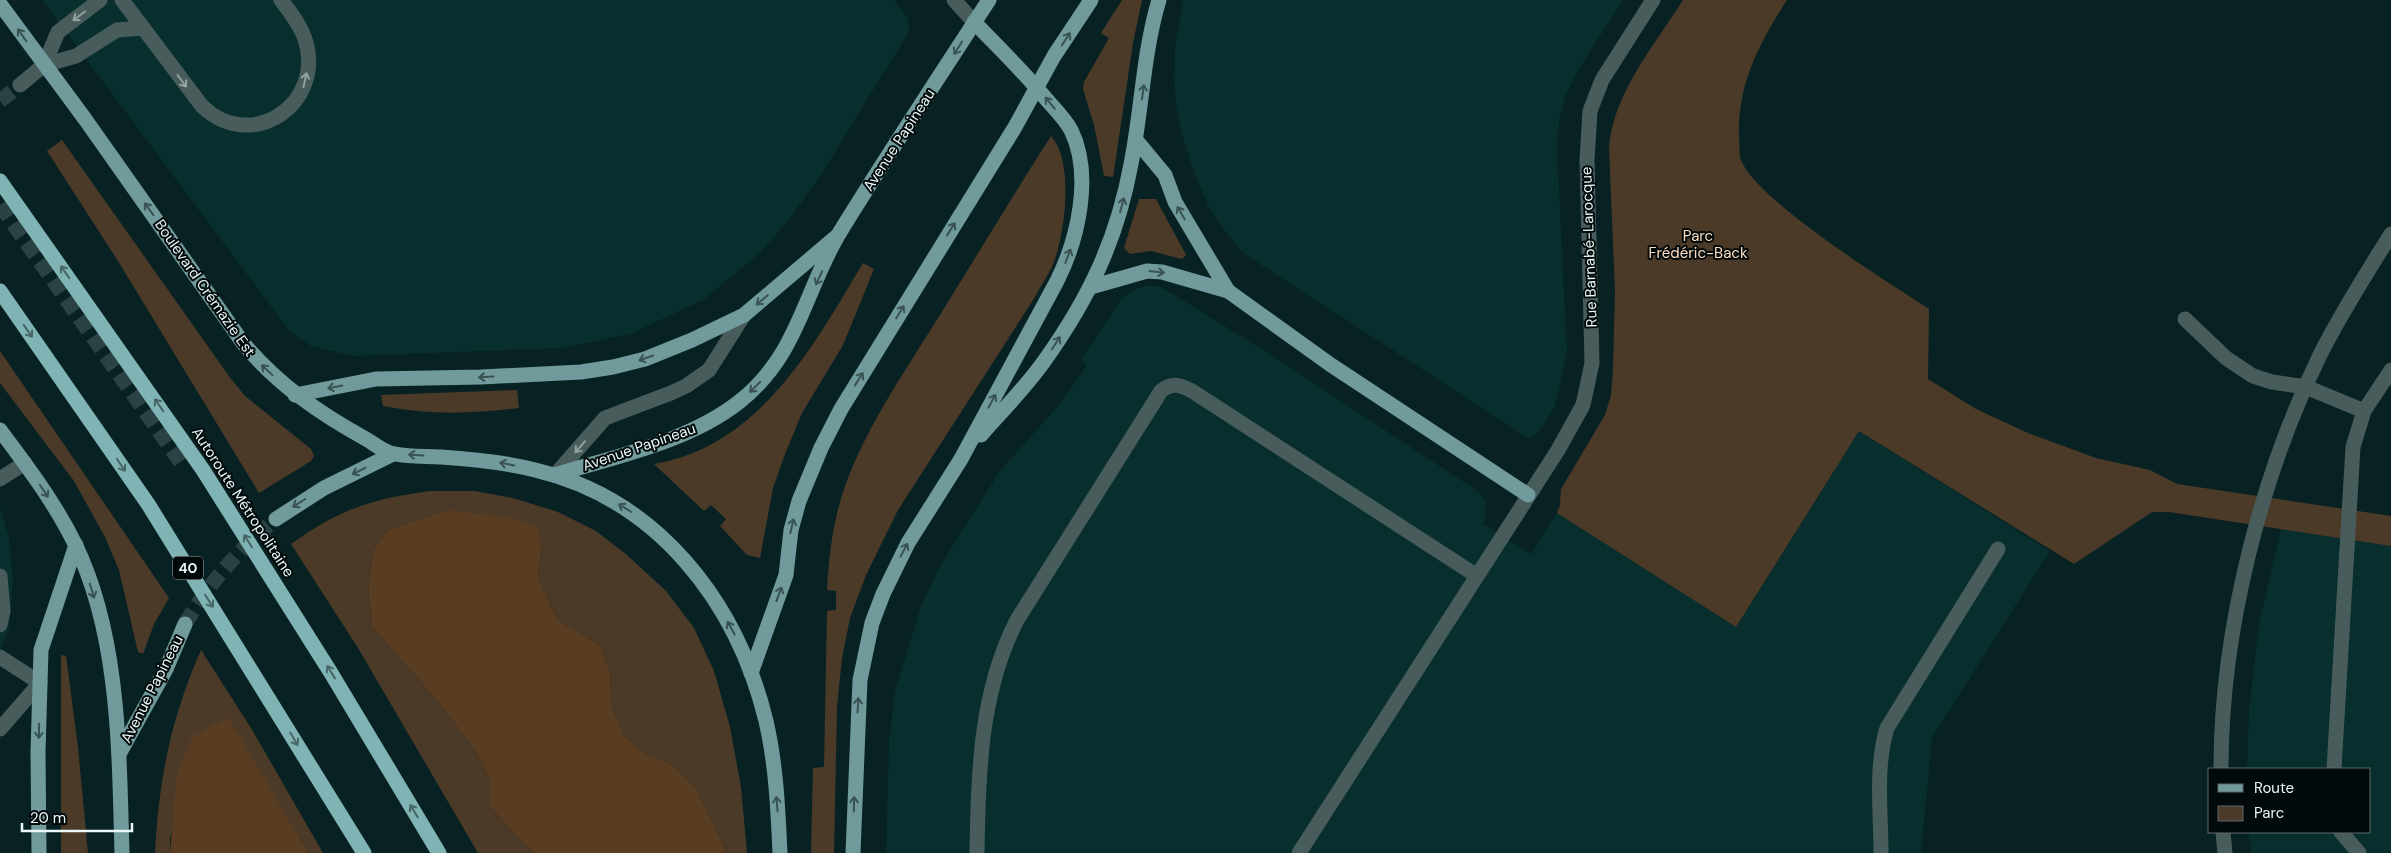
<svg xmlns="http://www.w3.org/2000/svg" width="2391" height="853" viewBox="0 0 2391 853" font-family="'DM Sans',sans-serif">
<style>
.built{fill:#082e2e}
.green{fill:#4c3a28}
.forest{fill:#583d23}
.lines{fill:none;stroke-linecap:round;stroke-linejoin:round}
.minor-tunnel{stroke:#2a4243;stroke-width:15;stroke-dasharray:15 8;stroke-linecap:butt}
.major-tunnel{stroke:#2a4243;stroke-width:15;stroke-dasharray:15 8;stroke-linecap:butt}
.minor{stroke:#485c5c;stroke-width:15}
.major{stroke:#709a9b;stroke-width:15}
.highway{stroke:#80b3b4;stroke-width:15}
.oneway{stroke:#90a2a2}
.oneway2{stroke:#395252}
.oneway3{stroke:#476668}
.labels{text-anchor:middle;stroke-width:4;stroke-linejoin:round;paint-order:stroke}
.shield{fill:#02090a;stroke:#a4b0b1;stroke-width:1}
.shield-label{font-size:14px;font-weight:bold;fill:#e9f8f8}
.street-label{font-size:15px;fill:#e9f8f8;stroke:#02090a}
.park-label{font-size:15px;fill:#fddec2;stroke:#02090a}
</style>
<rect width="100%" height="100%" fill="#082223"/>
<g class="built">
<path d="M42 0H894L908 19 909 32 817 181 787 222 759 254 703 300 630 334 562 348 353 356 311 346 290 332Z"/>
<path d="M1183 0H1623L1577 72 1566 95 1559 120 1557 149 1567 353 1555 406 1542 428 1530 439 1243 253 1228 235 1210 209 1196 178 1185 145 1177 113 1174 82 1175 48Z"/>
<path d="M1146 286H1158L1178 297 1265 351 1479 492 1485 501 1486 514 1483 524 1531 554 1557 513 1560 514 1736 627 1859 431 2050 551 1932 738 1921 853H886L889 741 895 692 921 606 941 564 1000 471 1059 405 1087 365 1081 360 1122 298 1135 289Z"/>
<path d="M0 509 9 538 13 581 9 628 0 651Z"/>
<path d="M2281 529 2391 546V853H2251L2249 832H2370V769H2247L2249 711 2259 624Z"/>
</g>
<g class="green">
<path d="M1122 0H1142L1133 43 1113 177 1104 176 1094 125 1083 89 1084 82 1109 38 1101 33Z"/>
<path d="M1683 0H1787C1759 43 1737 85 1739 138 1740 144 1739 151 1740 157 1751 198 1890 283 1929 309L1928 379 1976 409 2028 433 2096 458 2150 470 2177 484 2391 516V546L2169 512H2152L2074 564 1859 431 1736 627 1557 513 1560 505 1561 489 1605 415 1611 395 1613 370 1615 291 1609 147C1614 92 1654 46 1683 0Z"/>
<path d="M1051 136C1074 161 1065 229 1055 259 1051 272 1041 285 1035 297L898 510 866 575 850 618 842 658 837 707 834 853H811L813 768 824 767 827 611 836 610V591L827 590C829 555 833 520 845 486 868 423 908 367 943 310 979 252 1014 194 1051 136Z"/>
<path d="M62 140 231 379 245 396 311 449 314 456 311 461 259 493 118 261 47 151Z"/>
<path d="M1139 199H1156L1186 255 1182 259 1151 251 1130 254 1124 248Z"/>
<path d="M863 263 874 269 843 345 802 413 785 454 773 488 760 558 747 555 720 526 726 519 711 505 704 511 654 464C759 446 813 347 863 263Z"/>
<path d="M0 351 169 598 154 624 143 654 138 652 119 570 105 537 74 481 0 383Z"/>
<path d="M517 390 519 408C472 414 429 415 383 406L381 395Z"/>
<path d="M430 491H474L513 498 558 512 596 531 627 555 666 591 694 628 714 671 730 727 741 787 747 853H727L697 789 675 766 643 752 623 734 612 707 610 673 600 645 558 620 546 596 538 574 542 546 446 510 387 530 373 550 368 588 372 627 434 697 475 750 491 782V808L533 853H478L358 648 291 544C340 509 371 499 430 491Z"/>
<path d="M201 650 251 728 323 853H309L227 717 170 837V853H155C159 778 171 718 201 650Z"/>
<path d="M61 655 66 656 78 747 88 853H61Z"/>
</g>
<g class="forest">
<path d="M446 510 514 518 537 529 542 546 538 574 546 596 558 620 600 645 610 673 612 707 623 734 643 752 675 766 697 789 727 853H533L491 808V782L475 750 434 697 372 627 368 588 373 550 387 530Z"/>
<path d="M228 717 309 853H170L177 773 192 737Z"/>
</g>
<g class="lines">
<g class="minor-tunnel">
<path d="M0 101 20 85"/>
<path d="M0 205 184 467"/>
</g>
<path class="major-tunnel" d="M185 624C212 579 236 553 276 519"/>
<g class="minor">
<path d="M122 0 202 106C251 154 326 104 305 39 300 24 290 12 281 0"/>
<path d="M954 0 974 22"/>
<path d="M44 65 58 32 100 0"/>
<path d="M20 85 44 65 76 56 117 30 143 28"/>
<path d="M2185 319 2226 358 2253 376 2272 382 2306 387 2364 411"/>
<path d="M555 475 605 418 671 393 686 386 709 370 744 315"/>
<path d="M0 479 25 463"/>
<path d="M0 576 3 611 0 625"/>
<path d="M0 657 40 683 0 729"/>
<path d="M2221 769C2221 632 2260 478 2320 355 2341 313 2366 274 2391 234"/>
<path d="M2334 769 2353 447 2364 411 2391 370"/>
<path d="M2223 832 2225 853"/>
<path d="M2341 832 2359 853"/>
<path d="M977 853C978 774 980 692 1017 620L1161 391C1173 382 1180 385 1192 391L1477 576"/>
<path d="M1299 853 1558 450 1583 405 1592 363 1587 160 1590 111 1602 80 1653 0"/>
<path d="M1881 853C1881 812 1875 767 1887 728L1998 549"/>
</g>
<g class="major">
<path d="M0 4 85 119 243 343C277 384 319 413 366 439 375 444 385 453 395 454 410 457 426 456 441 457 472 459 504 462 535 470 658 499 737 602 766 721 776 764 778 809 780 853"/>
<path d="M1136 140 1165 175 1175 202 1228 291"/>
<path d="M1091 287 1147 271 1162 272 1228 291 1331 365 1528 495"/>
<path d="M295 395 376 379 481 377 581 372 613 367 645 359 692 340 744 315 836 237"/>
<path d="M0 430C27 466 55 503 75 544 120 636 119 753 122 853"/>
<path d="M981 435C1002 411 1026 387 1045 360 1089 298 1117 240 1131 164 1142 110 1143 53 1159 0"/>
<path d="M555 475C616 456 688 442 739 402 799 355 804 291 840 232 888 154 939 77 989 0"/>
<path d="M276 519 324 488 393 454"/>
<path d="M751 673 786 575 791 530 799 501 821 448 841 409 1015 127 1054 56 1091 0"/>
<path d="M119 754 166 669 185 624"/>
<path d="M39 853 38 752 41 650 76 545"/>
<path d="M853 853 860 680 872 623 883 594 908 543 961 459 1057 281C1078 239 1093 175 1071 130 1065 119 1055 109 1047 100 1025 73 999 48 974 22"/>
</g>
<g class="highway">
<path d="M0 181 203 470 331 673 439 853"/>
<path d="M0 291 148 504 364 853"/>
</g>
</g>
<defs><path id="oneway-shaft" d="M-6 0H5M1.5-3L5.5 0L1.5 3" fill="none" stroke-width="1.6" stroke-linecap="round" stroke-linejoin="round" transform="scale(1.25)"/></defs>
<g class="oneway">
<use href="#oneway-shaft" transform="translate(79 16) rotate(143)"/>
<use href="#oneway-shaft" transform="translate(305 80) rotate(-78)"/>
<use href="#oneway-shaft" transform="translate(182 81) rotate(53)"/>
<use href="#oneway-shaft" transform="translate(580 447) rotate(131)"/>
</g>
<g class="oneway2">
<use href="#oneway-shaft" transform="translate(22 35) rotate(-125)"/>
<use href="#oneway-shaft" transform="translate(1066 39) rotate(-57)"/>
<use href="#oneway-shaft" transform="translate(958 48) rotate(122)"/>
<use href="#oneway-shaft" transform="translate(1143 92) rotate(-82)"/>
<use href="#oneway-shaft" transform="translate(1050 103) rotate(-130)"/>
<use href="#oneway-shaft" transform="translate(1122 205) rotate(-75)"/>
<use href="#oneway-shaft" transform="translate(149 209) rotate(-126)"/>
<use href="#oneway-shaft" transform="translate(1181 213) rotate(-120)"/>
<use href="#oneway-shaft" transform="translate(951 229) rotate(-58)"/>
<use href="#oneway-shaft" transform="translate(1068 256) rotate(-69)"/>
<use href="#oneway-shaft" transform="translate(1157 272) rotate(7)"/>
<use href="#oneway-shaft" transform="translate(819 278) rotate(115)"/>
<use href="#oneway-shaft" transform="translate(762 300) rotate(140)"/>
<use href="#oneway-shaft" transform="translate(900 312) rotate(-59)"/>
<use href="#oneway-shaft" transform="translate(1056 343) rotate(-57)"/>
<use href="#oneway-shaft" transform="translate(646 358) rotate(161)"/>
<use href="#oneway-shaft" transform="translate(267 370) rotate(-137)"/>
<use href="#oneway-shaft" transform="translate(486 377) rotate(177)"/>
<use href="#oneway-shaft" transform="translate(859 379) rotate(-58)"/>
<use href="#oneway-shaft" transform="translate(335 387) rotate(169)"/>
<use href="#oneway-shaft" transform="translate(755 387) rotate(135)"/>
<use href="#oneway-shaft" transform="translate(992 401) rotate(-62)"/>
<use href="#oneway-shaft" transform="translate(416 455) rotate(-177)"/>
<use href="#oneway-shaft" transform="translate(507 464) rotate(-169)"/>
<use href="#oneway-shaft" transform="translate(359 471) rotate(154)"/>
<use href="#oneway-shaft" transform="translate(44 491) rotate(56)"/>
<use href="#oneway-shaft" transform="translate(299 503) rotate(148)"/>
<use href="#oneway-shaft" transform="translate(625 508) rotate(-148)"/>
<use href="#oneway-shaft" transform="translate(792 526) rotate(-77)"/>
<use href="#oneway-shaft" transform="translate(904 550) rotate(-62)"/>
<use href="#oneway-shaft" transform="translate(92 591) rotate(73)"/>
<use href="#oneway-shaft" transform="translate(779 594) rotate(-70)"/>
<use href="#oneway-shaft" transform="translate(731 628) rotate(-119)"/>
<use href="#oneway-shaft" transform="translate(858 705) rotate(-87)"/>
<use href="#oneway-shaft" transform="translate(39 731) rotate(91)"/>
<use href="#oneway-shaft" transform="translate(777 804) rotate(-95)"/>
<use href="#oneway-shaft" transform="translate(854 804) rotate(-89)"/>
</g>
<g class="oneway3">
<use href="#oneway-shaft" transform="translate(65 272) rotate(-125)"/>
<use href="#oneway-shaft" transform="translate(28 331) rotate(55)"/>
<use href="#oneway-shaft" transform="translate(159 405) rotate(-125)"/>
<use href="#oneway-shaft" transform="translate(121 465) rotate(56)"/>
<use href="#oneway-shaft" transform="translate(248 541) rotate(-122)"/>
<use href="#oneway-shaft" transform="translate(209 601) rotate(58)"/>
<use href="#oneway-shaft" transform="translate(331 672) rotate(-122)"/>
<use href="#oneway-shaft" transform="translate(294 739) rotate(59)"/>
<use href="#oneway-shaft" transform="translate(414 811) rotate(-121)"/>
</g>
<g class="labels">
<rect class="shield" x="173" y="556.5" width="30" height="23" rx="4"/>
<g class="shield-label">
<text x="188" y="573">40</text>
</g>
<g class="street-label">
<text transform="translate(899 140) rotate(-57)" y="5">Avenue Papineau</text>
<text transform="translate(1589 247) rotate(-92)" y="5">Rue Barnabé-Larocque</text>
<text transform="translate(205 288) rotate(55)" y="5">Boulevard Crémazie Est</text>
<text transform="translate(639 447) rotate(-19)" y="5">Avenue Papineau</text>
<text transform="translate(243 502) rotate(57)" y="5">Autoroute Métropolitaine</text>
<text transform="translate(152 689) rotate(-63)" y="5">Avenue Papineau</text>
</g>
<g class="park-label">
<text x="1698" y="241">Parc<tspan x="1698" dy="17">Frédéric-Back</tspan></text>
</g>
</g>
<rect x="2208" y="768" width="162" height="65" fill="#02090a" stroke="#5e6969"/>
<rect x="2218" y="784" width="25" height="8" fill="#709a9b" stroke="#5e6969"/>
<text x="2254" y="793" font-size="15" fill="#e9f8f8">Route</text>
<rect x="2218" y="806" width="25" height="15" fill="#4c3a28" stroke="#5e6969"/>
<text x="2254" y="818" font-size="15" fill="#e9f8f8">Parc</text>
<path d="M22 823v8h110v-8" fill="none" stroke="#e9f8f8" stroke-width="2.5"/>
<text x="30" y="823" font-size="15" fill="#e9f8f8" stroke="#02090a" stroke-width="4" paint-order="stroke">20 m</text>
</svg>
